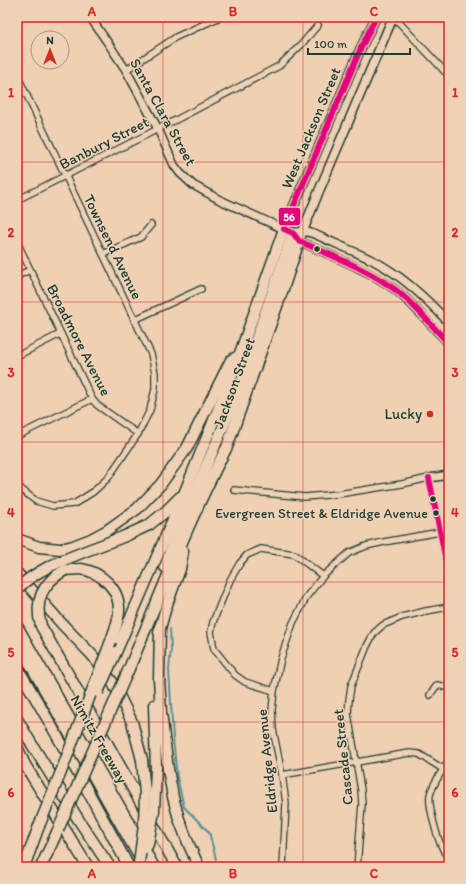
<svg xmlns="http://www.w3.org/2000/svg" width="466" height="884" viewBox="0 0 466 884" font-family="Itim,sans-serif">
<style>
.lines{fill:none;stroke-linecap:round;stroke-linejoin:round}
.stream{stroke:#579398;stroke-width:2}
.street-casing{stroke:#1f3d34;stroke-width:8}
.secondary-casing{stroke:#1f3d34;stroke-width:10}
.primary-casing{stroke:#1f3d34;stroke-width:11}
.highway-casing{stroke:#1f3d34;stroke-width:13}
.street{stroke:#efd2b6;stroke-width:5.5}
.secondary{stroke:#efd2b6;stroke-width:7}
.primary{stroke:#efd2b6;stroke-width:8}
.highway{stroke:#efd2b6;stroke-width:10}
.highway-bridge-casing{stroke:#1f3d34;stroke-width:13;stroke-linecap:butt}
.highway-bridge{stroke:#efd2b6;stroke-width:10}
.bus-1-casing{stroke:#efd2b6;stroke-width:9}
.bus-1{stroke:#e5007d;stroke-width:6}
.grid{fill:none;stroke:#d62828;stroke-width:1;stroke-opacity:0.55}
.bus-dot{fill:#1f3d34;stroke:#efd2b6;stroke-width:1.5}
.poi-dot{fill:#c8321e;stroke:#efd2b6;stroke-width:1.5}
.labels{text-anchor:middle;stroke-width:3;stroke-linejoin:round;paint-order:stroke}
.bus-label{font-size:14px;fill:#1f3d34;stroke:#efd2b6;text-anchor:end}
.street-label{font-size:15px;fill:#1f3d34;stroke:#efd2b6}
.poi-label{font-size:15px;fill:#1f3d34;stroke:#efd2b6;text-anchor:end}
.line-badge{stroke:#efd2b6;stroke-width:1.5}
.badge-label{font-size:11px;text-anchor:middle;font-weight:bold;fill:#fff}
.neatline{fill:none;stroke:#d62828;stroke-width:1.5}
.grid-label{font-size:13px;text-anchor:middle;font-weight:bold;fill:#d62828}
</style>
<rect width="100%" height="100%" fill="#f0d0b3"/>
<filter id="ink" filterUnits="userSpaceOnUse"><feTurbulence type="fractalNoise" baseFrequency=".025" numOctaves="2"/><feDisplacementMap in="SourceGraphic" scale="8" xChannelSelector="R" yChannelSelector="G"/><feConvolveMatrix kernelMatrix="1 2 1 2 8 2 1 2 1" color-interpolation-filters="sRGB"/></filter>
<g filter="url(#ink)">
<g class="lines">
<path class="stream" d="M170 629 171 649 169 670 173 738 177 777 184 807 209 832 216 859"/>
<g class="street-casing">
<g id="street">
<path d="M394 17 449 76"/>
<path d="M126 70 176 37 220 17"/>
<path d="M17 75 151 354 155 373V389L150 410 138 434 108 478 93 492 74 504 53 506 36 501 22 490 17 484"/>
<path d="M17 200 170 123 279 66 301 45 318 25"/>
<path d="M17 242 92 399 97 405 138 434"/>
<path d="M103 254 141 237 151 225"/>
<path d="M17 276 30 270"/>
<path d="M134 320 201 289"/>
<path d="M17 356 60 334"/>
<path d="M17 436 92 399"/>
<path d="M234 490 305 497 338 494 402 484 429 478 449 575"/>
<path d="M274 691 245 682 235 675 214 649 211 632 213 622 230 580 240 563 247 555 261 549 294 554 323 576"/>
<path d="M430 695 437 685 446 687 449 688"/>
<path d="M449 760C443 770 433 783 430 795 428 805 437 838 442 847 443 851 446 854 449 857"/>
<path d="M282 775 409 753 419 754 443 769"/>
<path d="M283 867 286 803 282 775 273 729 272 710 274 691 281 658 293 623 307 596 323 576 349 553 366 546 384 542 440 532"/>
<path d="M357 867 362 804 361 790 348 714 349 700 351 686 367 646 374 633 383 625 402 617 426 611 449 607"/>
</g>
</g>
<g class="secondary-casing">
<g id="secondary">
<path d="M90 17 110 46 126 70 158 129 174 165 180 173 193 185 220 200 288 231"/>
<path d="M297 232C308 229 322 238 332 242 346 248 360 254 374 261 403 276 427 299 449 323"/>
<path d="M297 238 299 241C329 255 362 267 390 286 411 300 431 326 449 344"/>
<path d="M429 478 449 475"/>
</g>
</g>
<g class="primary-casing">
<g id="primary">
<path d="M284 229 360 50 376 17"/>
<path d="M299 241 319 191 393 17"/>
</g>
</g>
<g class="highway-casing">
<g id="highway">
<path d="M125 536 149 525 165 512 180 497"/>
<path d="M17 539 39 547 50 548 60 549 73 546 91 539 106 531 137 509 161 484 187 448 231 360 239 356"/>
<path d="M165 567 174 540 221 432 240 386 293 233"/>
<path d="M65 570C70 570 75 569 81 569 101 572 120 589 119 611 119 621 114 631 111 641"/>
<path d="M17 573 62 624 92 655 113 683 132 722 142 760"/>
<path d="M17 626 154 867"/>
<path d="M41 626 177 867"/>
<path d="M160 626 159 679 161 712 168 769 173 797 179 819 189 845 199 867"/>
<path d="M159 632 166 607 180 569 183 551"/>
<path d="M17 641 145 867"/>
<path d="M116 652 186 489 237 363 239 356 284 229"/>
<path d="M17 667C57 733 93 800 129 867"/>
<path d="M128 671C160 596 189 519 227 447L283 289 299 241"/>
<path d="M154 705 156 769"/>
<path d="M17 719 31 743 80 822 110 867"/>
<path d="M17 747 25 765 88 867"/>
<path d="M24 867 39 826"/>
<path d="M41 867 58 830"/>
</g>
</g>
<use href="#street" class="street"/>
<use href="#secondary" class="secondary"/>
<use href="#primary" class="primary"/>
<use href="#highway" class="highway"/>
<g class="highway-bridge-casing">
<g id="highway-bridge">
<path d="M17 589C35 571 58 562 81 553 96 547 110 542 125 536"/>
<path d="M41 626C34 601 42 583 65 570"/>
<path d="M98 692 116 652"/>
<path d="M39 826 61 772 111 641"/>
<path d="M58 830 128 671"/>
<path d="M146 848 148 844 154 811 156 769"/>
<path d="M139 863 144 825 145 794 142 760"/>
</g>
</g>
<use href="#highway-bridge" class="highway-bridge"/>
<g class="bus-1-casing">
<g id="bus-1">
<path d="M376 17 360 50 284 229 293 233 299 241C332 256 368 269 397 291 417 307 432 326 449 344"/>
<path d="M429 478 449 575"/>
</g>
</g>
<use href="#bus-1" class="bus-1"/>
</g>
</g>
<path class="grid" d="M163 17V867M303 17V867M17 162H449M17 302H449M17 442H449M17 582H449M17 722H449"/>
<g class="bus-dot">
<circle cx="317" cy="249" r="3.5"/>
<circle cx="433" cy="499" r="3.5"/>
<circle cx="436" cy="513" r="3.5"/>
</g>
<circle class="poi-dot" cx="430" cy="414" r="4"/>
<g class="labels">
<g class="bus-label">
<text x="428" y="518">Evergreen Street &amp; Eldridge Avenue</text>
</g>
<g class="street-label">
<text transform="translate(163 112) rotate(61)" y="5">Santa Clara Street</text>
<text transform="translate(311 128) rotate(-67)" y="5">West Jackson Street</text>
<text transform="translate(104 143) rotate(-27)" y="5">Banbury Street</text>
<text transform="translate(113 247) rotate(64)" y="5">Townsend Avenue</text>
<text transform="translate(79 340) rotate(63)" y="5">Broadmore Avenue</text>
<text transform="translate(234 383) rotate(-70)" y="5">Jackson Street</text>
<text transform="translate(99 739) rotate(60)" y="5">Nimitz Freeway</text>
<text transform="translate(343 757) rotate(-96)" y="5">Cascade Street</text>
<text transform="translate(267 761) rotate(-96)" y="5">Eldridge Avenue</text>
</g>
<g class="poi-label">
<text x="422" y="419">Lucky</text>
</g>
</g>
<rect class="line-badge" x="278" y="207" width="23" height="19" rx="4" fill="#e5007d"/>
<g class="badge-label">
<text x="289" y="221">56</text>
</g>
<rect width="466" height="884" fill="none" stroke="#efd2b6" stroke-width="44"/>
<g transform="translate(50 50)"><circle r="19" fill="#efd2b6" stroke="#9c9682"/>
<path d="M0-3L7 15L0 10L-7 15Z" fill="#c8321e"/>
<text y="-6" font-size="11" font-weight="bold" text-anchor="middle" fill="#1f3d34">N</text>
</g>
<path d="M308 48v6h102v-6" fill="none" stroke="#1f3d34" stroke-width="2"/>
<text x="314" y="48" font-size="12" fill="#1f3d34" stroke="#efd2b6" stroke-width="3" paint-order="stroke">100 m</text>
<rect x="22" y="22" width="422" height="840" class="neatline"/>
<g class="grid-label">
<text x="92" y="16">A</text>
<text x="233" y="16">B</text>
<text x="374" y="16">C</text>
<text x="11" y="97">1</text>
<text x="455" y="97">1</text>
<text x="11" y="237">2</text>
<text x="455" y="237">2</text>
<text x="11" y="377">3</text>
<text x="455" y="377">3</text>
<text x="11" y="517">4</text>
<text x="455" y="517">4</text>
<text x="11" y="657">5</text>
<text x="455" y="657">5</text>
<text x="11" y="797">6</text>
<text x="455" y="797">6</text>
<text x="92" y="878">A</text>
<text x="233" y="878">B</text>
<text x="374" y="878">C</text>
</g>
</svg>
